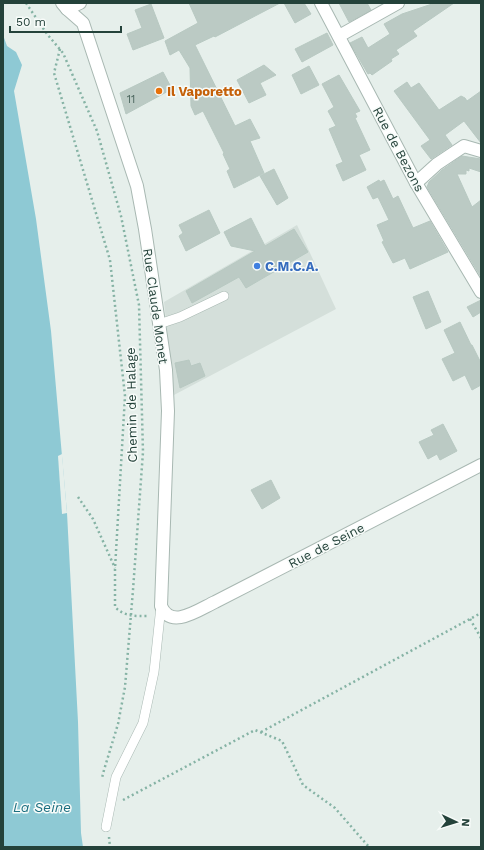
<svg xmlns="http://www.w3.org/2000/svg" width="484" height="850" viewBox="0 0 484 850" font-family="'Work Sans',sans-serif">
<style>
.built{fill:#d4dfda}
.water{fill:#8ec9d4}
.pier{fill:#e6efeb}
.building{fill:#bbcac4;stroke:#b8c9c2}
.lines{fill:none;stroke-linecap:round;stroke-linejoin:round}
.lane-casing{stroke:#a8b8b2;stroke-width:10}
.street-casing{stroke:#a8b8b2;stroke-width:14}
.path{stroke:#86b3a5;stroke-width:2.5;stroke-dasharray:2 3;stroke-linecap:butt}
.lane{stroke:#fff;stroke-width:9}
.street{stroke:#fff;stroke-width:12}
.food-dot{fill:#e8710a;stroke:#f7fbf9;stroke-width:1.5}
.shop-dot{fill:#3f7fe0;stroke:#f7fbf9;stroke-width:1.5}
.labels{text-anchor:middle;stroke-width:3;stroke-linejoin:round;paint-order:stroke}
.number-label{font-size:11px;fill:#4a645c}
.food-label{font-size:13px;font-weight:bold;fill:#c56008;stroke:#f7fbf9;text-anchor:start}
.street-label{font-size:13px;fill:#24423a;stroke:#f7fbf9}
.shop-label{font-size:13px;font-weight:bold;fill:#366cbe;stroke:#f7fbf9;text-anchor:start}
.water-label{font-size:14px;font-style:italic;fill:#1c6f80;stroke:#f7fbf9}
</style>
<rect width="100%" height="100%" fill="#e6efeb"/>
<path class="built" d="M297 225 336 309 174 395 164 302Z"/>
<path class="water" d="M3 35 7 46 16 52 22 65 14 91 36 219 51 331 67 513 78 722 81 833 83 847H3Z"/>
<path class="pier" d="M62 454 67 513 62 514 58 456Z"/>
<g class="building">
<path d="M189 3H280L215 37 214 36 195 45 235 126 250 119 260 138 250 141 264 173 234 188 227 171 230 169 223 154 224 153 203 111 195 115 191 106 190 68 179 50 170 55 165 41 198 23Z"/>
<path d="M284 3H304L311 14 295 23Z"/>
<path d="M339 3H367L371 10 349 22Z"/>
<path d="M435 3H454L413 31 417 36 396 50 399 54 391 59 392 61 372 75 370 73 368 74 350 43 362 37 368 48 390 34 384 24 402 14Z"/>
<path d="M151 4 164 38 133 50 127 34 142 28 135 10Z"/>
<path d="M327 33 333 45 302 62 295 49Z"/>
<path d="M264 65 276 75 260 83 266 95 249 103 237 80Z"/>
<path d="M309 66 319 85 301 94 292 75Z"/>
<path d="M163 72 172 89 126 114 120 93Z"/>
<path d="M339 75 360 111 355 113 357 117 355 118 370 150 359 155 366 170 343 181 336 165 343 162 329 129 336 126 328 111 334 107 322 84Z"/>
<path d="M407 82 411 88 419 83 439 110 461 96 465 98 467 101 481 91V143L464 121 445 135 452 145 431 159 421 146 430 140 394 91Z"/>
<path d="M462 156 481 159V172L469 168V171L466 170V174H457L472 207 481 200V277L427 187 429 182 442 170Z"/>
<path d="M274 169 288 198 277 205 260 176Z"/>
<path d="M379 180 380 182 384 180 393 199 398 196 413 228 430 221 448 252 410 269 405 258 393 263 382 242 384 241 377 225 389 220 378 197 373 199 367 187Z"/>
<path d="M209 210 220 233 186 251 179 236 183 233 179 225Z"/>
<path d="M251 218 265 246 294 229 308 252 246 288 239 277 192 303 186 291 255 251 231 246 224 232Z"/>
<path d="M428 291 441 322 426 329 413 297Z"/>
<path d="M481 300V312L473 317 467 307Z"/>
<path d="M460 322 471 345H472L481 363V385L472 390 465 375 453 381 442 359 455 353 444 330Z"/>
<path d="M189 360 191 366 200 363 205 376 180 388 175 363Z"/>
<path d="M443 424 457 451 440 460 437 454 428 459 419 442 434 435 431 430Z"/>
<path d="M271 480 280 498 262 509 251 490Z"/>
</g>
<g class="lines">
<g class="lane-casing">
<g id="lane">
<path d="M159 324 180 317 224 296"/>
<path d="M106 827 116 777 143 723 154 672 161 606"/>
</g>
</g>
<g class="street-casing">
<g id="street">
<path d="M62 3 67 9 83 23 137 186 145 229 166 370 168 411 161 606C171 630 198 610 215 602L481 465"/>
<path d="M321 3 416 183 481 292"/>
<path d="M67 9 80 3"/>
<path d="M339 36 398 3"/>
<path d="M416 183 437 164 464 146 481 151"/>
</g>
</g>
<g class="path">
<path d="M26 3 47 34 63 53 97 131 121 216 139 305 143 452 133 590 125 687 118 724 104 770 102 778"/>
<path d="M60 49 54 73 110 260 125 396 115 569V607C125 617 135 616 149 616"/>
<path d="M78 497 93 519 115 568"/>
<path d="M470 619 481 638"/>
<path d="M261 732 481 613"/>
<path d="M123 800 255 730 282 741 303 785 335 808 369 847"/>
<path d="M109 837 110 847"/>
</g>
<use href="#lane" class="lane"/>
<use href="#street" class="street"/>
</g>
<circle class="food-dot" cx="159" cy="91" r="4"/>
<circle class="shop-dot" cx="257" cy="266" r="4"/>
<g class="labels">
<g class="number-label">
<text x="131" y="103">11</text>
</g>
<g class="food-label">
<text x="167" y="96">Il Vaporetto</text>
</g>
<g class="street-label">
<text transform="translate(399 149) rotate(62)" y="5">Rue de Bezons</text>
<text transform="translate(156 306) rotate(82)" y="5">Rue Claude Monet</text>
<text transform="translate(131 405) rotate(-91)" y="5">Chemin de Halage</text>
<text transform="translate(326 545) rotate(-27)" y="5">Rue de Seine</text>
</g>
<g class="shop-label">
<text x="265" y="271">C.M.C.A.</text>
</g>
<g class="water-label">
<text x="42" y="812">La Seine</text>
</g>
</g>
<rect width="484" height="850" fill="none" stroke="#24423a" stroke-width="8"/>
<g transform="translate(456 822) rotate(94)" stroke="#f7fbf9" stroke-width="3" paint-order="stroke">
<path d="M0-3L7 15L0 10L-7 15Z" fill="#24423a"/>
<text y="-6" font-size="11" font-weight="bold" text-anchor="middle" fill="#24423a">N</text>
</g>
<path d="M10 26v6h111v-6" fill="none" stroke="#24423a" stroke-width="2"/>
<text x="16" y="26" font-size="12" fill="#24423a" stroke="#f7fbf9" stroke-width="3" paint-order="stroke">50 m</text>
</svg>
